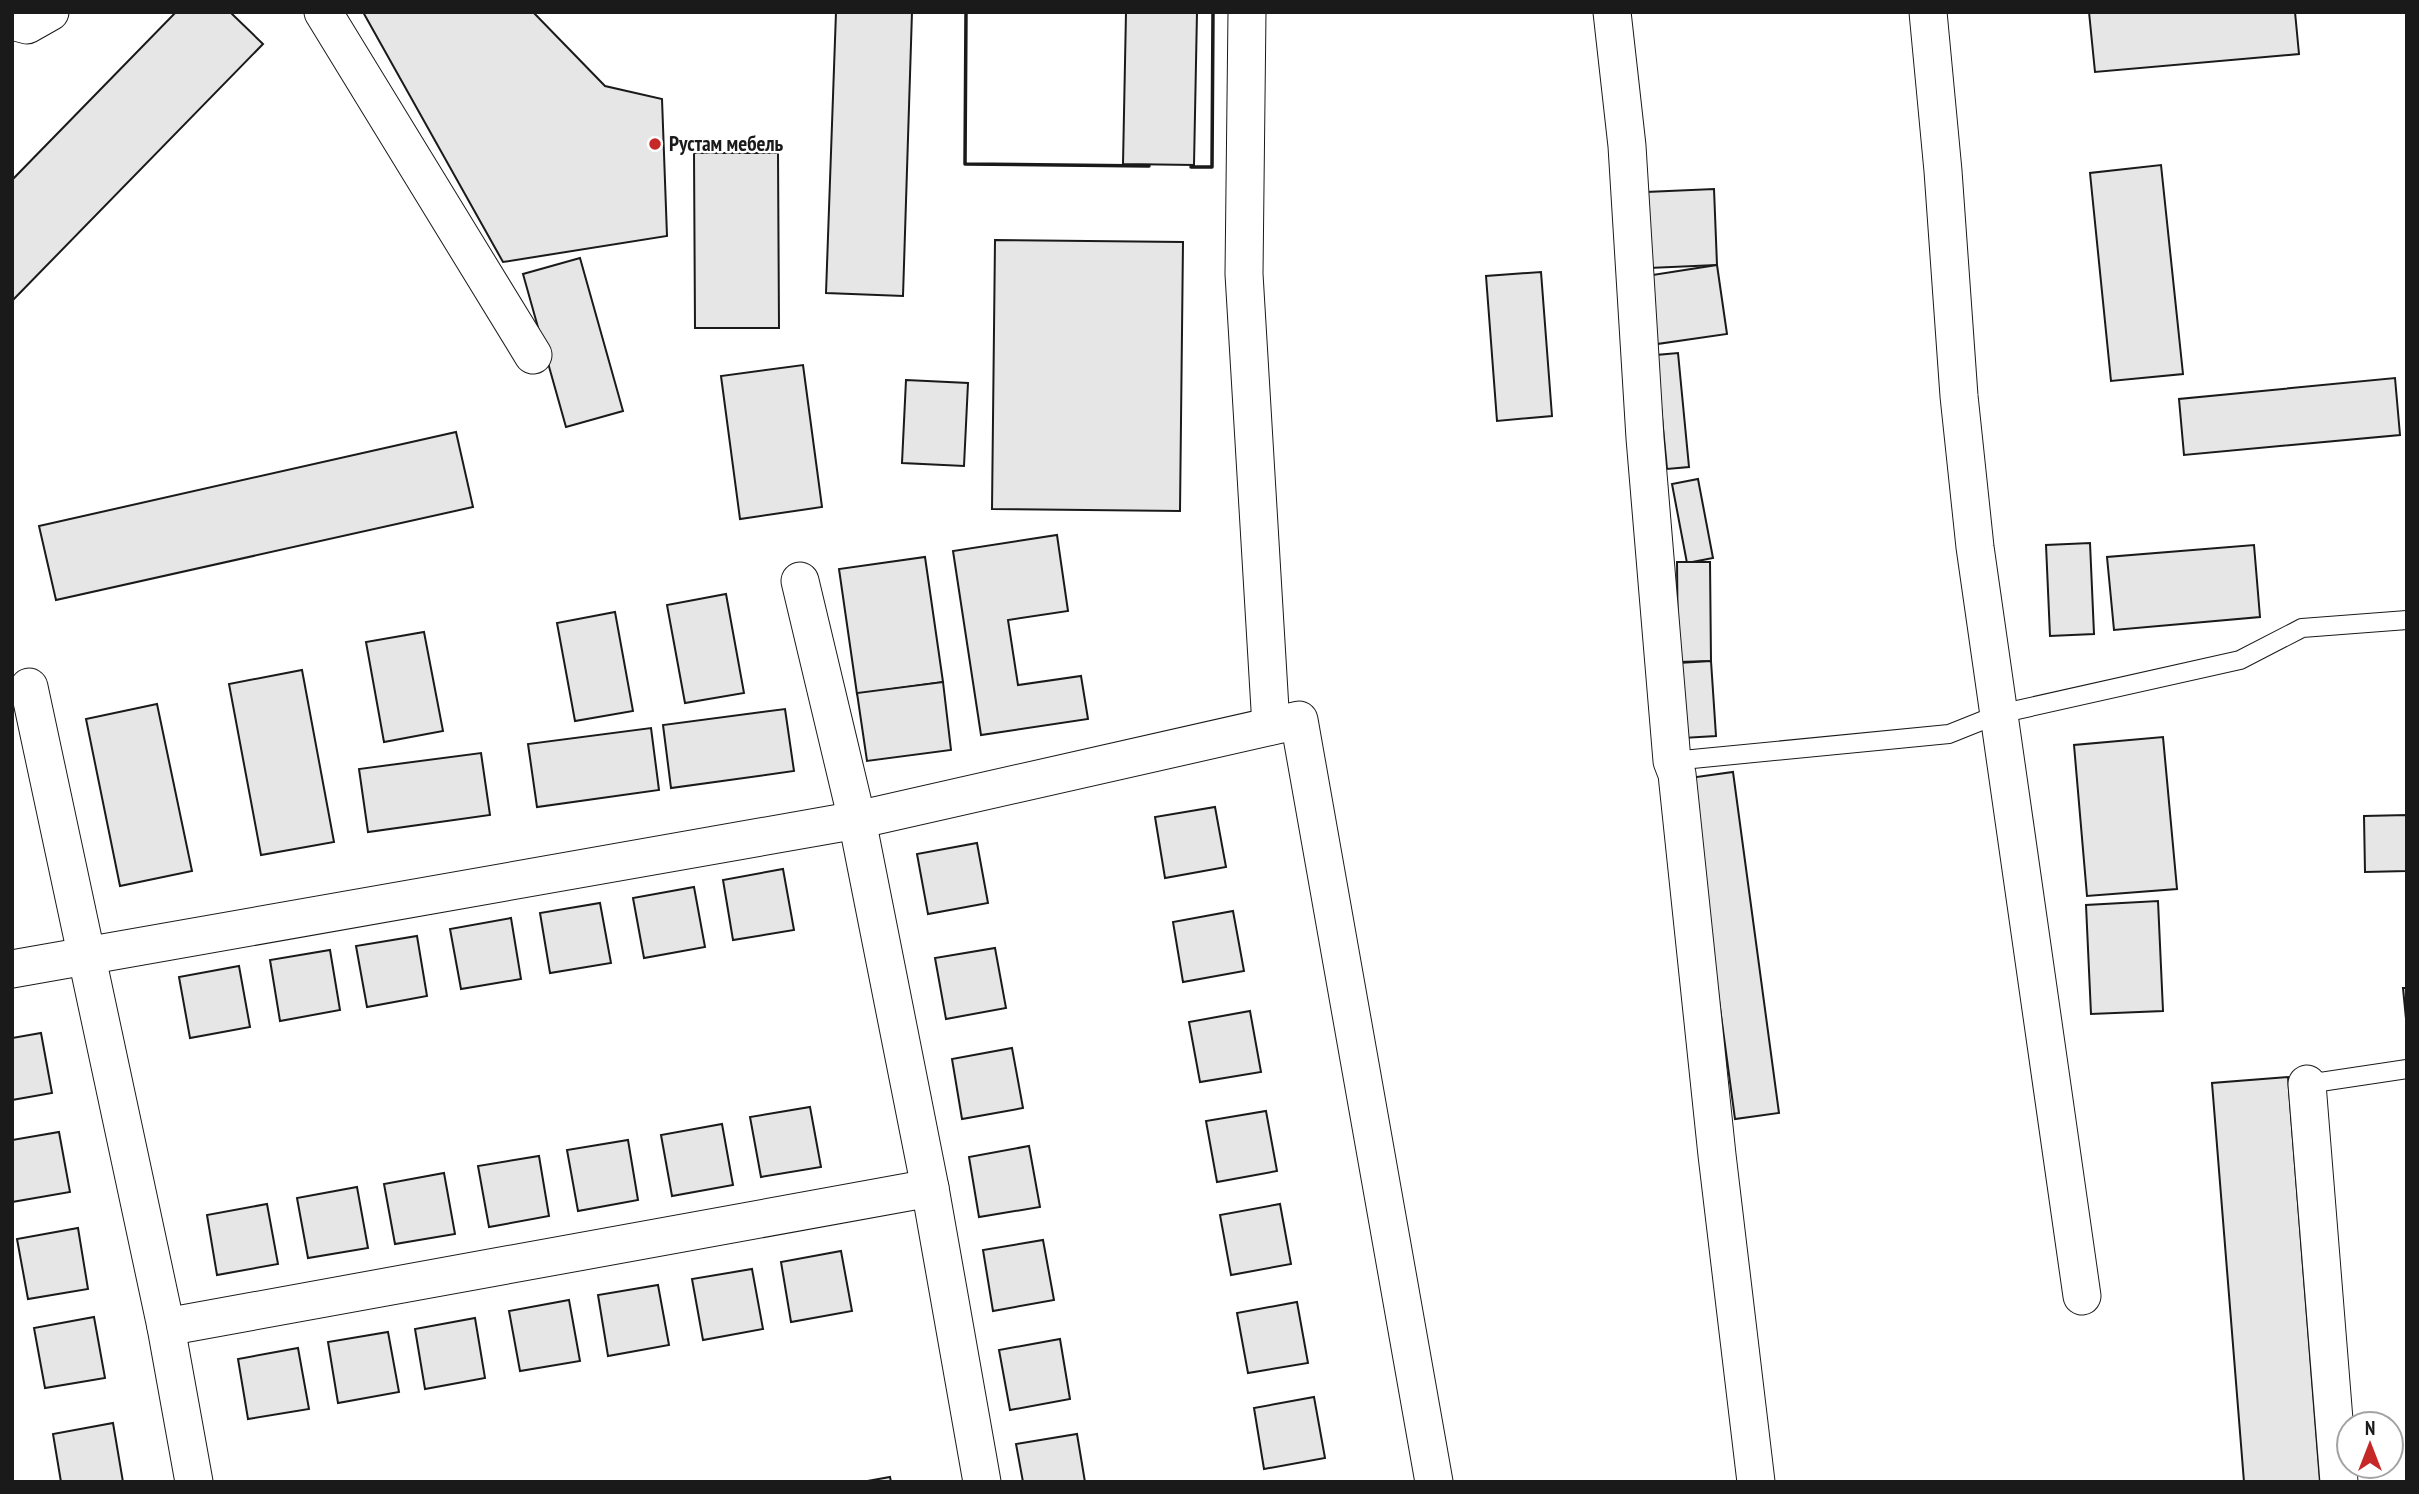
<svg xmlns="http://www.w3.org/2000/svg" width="2419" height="1494" viewBox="0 0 2419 1494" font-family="'PT Sans Narrow',sans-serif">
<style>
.building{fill:#e6e6e6;stroke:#1a1a1a;stroke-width:2}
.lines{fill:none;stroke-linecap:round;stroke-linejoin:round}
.lane-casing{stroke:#1a1a1a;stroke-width:20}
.street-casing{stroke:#1a1a1a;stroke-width:39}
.lane{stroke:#fff;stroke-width:18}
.street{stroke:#fff;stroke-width:37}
.wall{stroke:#1a1a1a;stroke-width:3.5}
.poi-dot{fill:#c62828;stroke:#fff;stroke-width:2.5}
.labels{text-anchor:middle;stroke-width:5;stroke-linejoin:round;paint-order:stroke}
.poi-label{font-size:21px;font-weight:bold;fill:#1a1a1a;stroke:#fff;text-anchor:start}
</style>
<rect width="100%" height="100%" fill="#fff"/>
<g class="building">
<path d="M176 12H230L263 44 12 301V180Z"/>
<path d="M363 12H533L605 86 662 99 667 236 503 262Z"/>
<path d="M836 12H912L903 296 826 293Z"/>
<path d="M1126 12H1197L1194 165 1123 164Z"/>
<path d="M2089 12H2295L2299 54 2095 72Z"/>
<path d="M694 153H778L779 328H695Z"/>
<path d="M2161 165 2183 374 2111 381 2090 173Z"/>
<path d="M1714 189 1717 265 1649 268 1646 192Z"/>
<path d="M995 240 1183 242 1180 511 992 509Z"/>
<path d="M580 258 623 411 566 427 523 274Z"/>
<path d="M1717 265 1727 334 1657 344 1646 276Z"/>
<path d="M1541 272 1552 416 1497 421 1486 276Z"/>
<path d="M1678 353 1689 467 1667 469 1656 355Z"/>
<path d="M803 365 822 507 740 519 721 376Z"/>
<path d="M2395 378 2400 435 2184 455 2179 399Z"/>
<path d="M906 380 968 383 964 466 902 463Z"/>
<path d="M456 432 473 507 56 600 39 526Z"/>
<path d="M1698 479 1713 558 1687 563 1672 484Z"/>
<path d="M1057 535 1068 611 1008 620 1018 685 1081 676 1088 719 981 735 953 551Z"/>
<path d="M2090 543 2094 634 2050 636 2046 545Z"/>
<path d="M2254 545 2260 617 2114 630 2107 557Z"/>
<path d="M925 557 943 682 857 694 839 569Z"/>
<path d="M1677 562H1710L1711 661 1678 662Z"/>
<path d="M726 594 744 693 685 703 667 605Z"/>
<path d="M615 612 633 711 575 721 557 623Z"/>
<path d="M424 632 443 731 384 742 366 642Z"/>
<path d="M1711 661 1716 736 1683 738 1678 663Z"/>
<path d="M302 670 334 842 261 855 229 684Z"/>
<path d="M943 682 951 750 867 761 857 693Z"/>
<path d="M157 704 192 871 120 886 86 719Z"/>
<path d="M785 709 794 771 671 788 663 725Z"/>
<path d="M651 728 659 790 537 807 528 744Z"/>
<path d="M2163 737 2177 889 2087 896 2074 745Z"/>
<path d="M481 753 490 815 368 832 359 769Z"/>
<path d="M1733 772 1779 1113 1735 1119 1689 778Z"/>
<path d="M1215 807 1226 867 1165 878 1155 817Z"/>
<path d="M2407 815V871L2365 872 2364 816Z"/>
<path d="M977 843 988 903 928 914 917 854Z"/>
<path d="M783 869 794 930 733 940 723 880Z"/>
<path d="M694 887 705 947 644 958 633 898Z"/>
<path d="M2158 901 2163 1011 2091 1014 2086 905Z"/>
<path d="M600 903 611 963 550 973 540 913Z"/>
<path d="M1233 911 1244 971 1183 982 1173 922Z"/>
<path d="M511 918 521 979 461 989 450 929Z"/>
<path d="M417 936 427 996 367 1007 356 946Z"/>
<path d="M995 948 1006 1008 946 1019 935 958Z"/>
<path d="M330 950 340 1010 280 1021 270 960Z"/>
<path d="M239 966 250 1027 190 1038 179 977Z"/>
<path d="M2403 988H2407V1029Z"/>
<path d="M1250 1011 1261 1072 1200 1082 1189 1022Z"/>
<path d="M41 1033 52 1093 12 1100V1038Z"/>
<path d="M1012 1048 1023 1108 962 1119 952 1059Z"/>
<path d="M2288 1077 2320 1482H2244L2212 1083Z"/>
<path d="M810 1107 821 1167 761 1177 750 1117Z"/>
<path d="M1266 1111 1277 1171 1217 1182 1206 1121Z"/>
<path d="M722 1124 733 1185 672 1196 661 1135Z"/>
<path d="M59 1132 70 1192 12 1202V1140Z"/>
<path d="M628 1140 638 1200 578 1211 567 1150Z"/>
<path d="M1029 1146 1040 1207 979 1217 969 1157Z"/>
<path d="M539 1156 549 1216 489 1227 478 1166Z"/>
<path d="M444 1173 455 1234 395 1244 384 1184Z"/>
<path d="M357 1187 368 1248 308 1258 297 1198Z"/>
<path d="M267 1204 278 1264 217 1275 207 1215Z"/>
<path d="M1280 1204 1291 1264 1231 1275 1220 1215Z"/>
<path d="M78 1228 88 1289 28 1299 17 1239Z"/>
<path d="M1043 1240 1054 1300 993 1311 983 1250Z"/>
<path d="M841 1251 852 1311 791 1322 781 1262Z"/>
<path d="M752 1269 763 1329 703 1340 692 1279Z"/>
<path d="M658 1285 669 1345 608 1356 598 1295Z"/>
<path d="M569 1300 580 1361 520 1371 509 1311Z"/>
<path d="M1297 1302 1308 1363 1248 1373 1237 1313Z"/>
<path d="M94 1317 105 1378 45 1388 34 1328Z"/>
<path d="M475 1318 485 1378 425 1389 415 1329Z"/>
<path d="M388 1332 399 1392 338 1403 328 1342Z"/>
<path d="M1060 1339 1070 1399 1010 1410 999 1350Z"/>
<path d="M298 1348 309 1409 248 1419 238 1359Z"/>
<path d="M1314 1397 1325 1458 1264 1469 1254 1408Z"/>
<path d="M113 1423 123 1482H61L53 1434Z"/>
<path d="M1077 1434 1085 1482H1023L1016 1444Z"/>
<path d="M890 1477 891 1482H862Z"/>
</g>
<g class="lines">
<g class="lane-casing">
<g id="lane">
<path d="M1672 761 1949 734 1999 714 2240 660 2302 628 2407 620"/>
<path d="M2307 1084 2407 1069"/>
</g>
</g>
<g class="street-casing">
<g id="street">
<path d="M323 12 533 355"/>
<path d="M1247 12 1244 274 1271 726"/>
<path d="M1612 12 1627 146 1645 438 1672 761 1677 774 1717 1155 1756 1482"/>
<path d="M1928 12 1943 171 1959 396 1975 547 2082 1296"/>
<path d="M12 21 27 25 50 12"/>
<path d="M800 581 857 820 930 1188 982 1482"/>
<path d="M29 687 166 1327 194 1482"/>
<path d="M12 969 857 820 1299 720 1434 1482"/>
<path d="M2307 1084 2339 1482"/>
<path d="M166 1327 930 1188"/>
</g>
</g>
<use href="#lane" class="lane"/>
<use href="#street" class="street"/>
<g class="wall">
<path d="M966 12 965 164 1149 166"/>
<path d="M1191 167H1212L1213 12"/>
</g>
</g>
<circle class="poi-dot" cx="655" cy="144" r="7"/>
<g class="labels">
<g class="poi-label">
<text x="669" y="151">Рустам мебель</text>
</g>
</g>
<rect width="2419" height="1494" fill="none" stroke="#1a1a1a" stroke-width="28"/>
<g transform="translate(2370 1445)"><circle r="33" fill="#ffffff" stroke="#a3a3a3" stroke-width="2"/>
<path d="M0-5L12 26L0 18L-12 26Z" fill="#c62828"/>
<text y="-10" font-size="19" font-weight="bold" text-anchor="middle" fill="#1a1a1a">N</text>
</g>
</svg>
